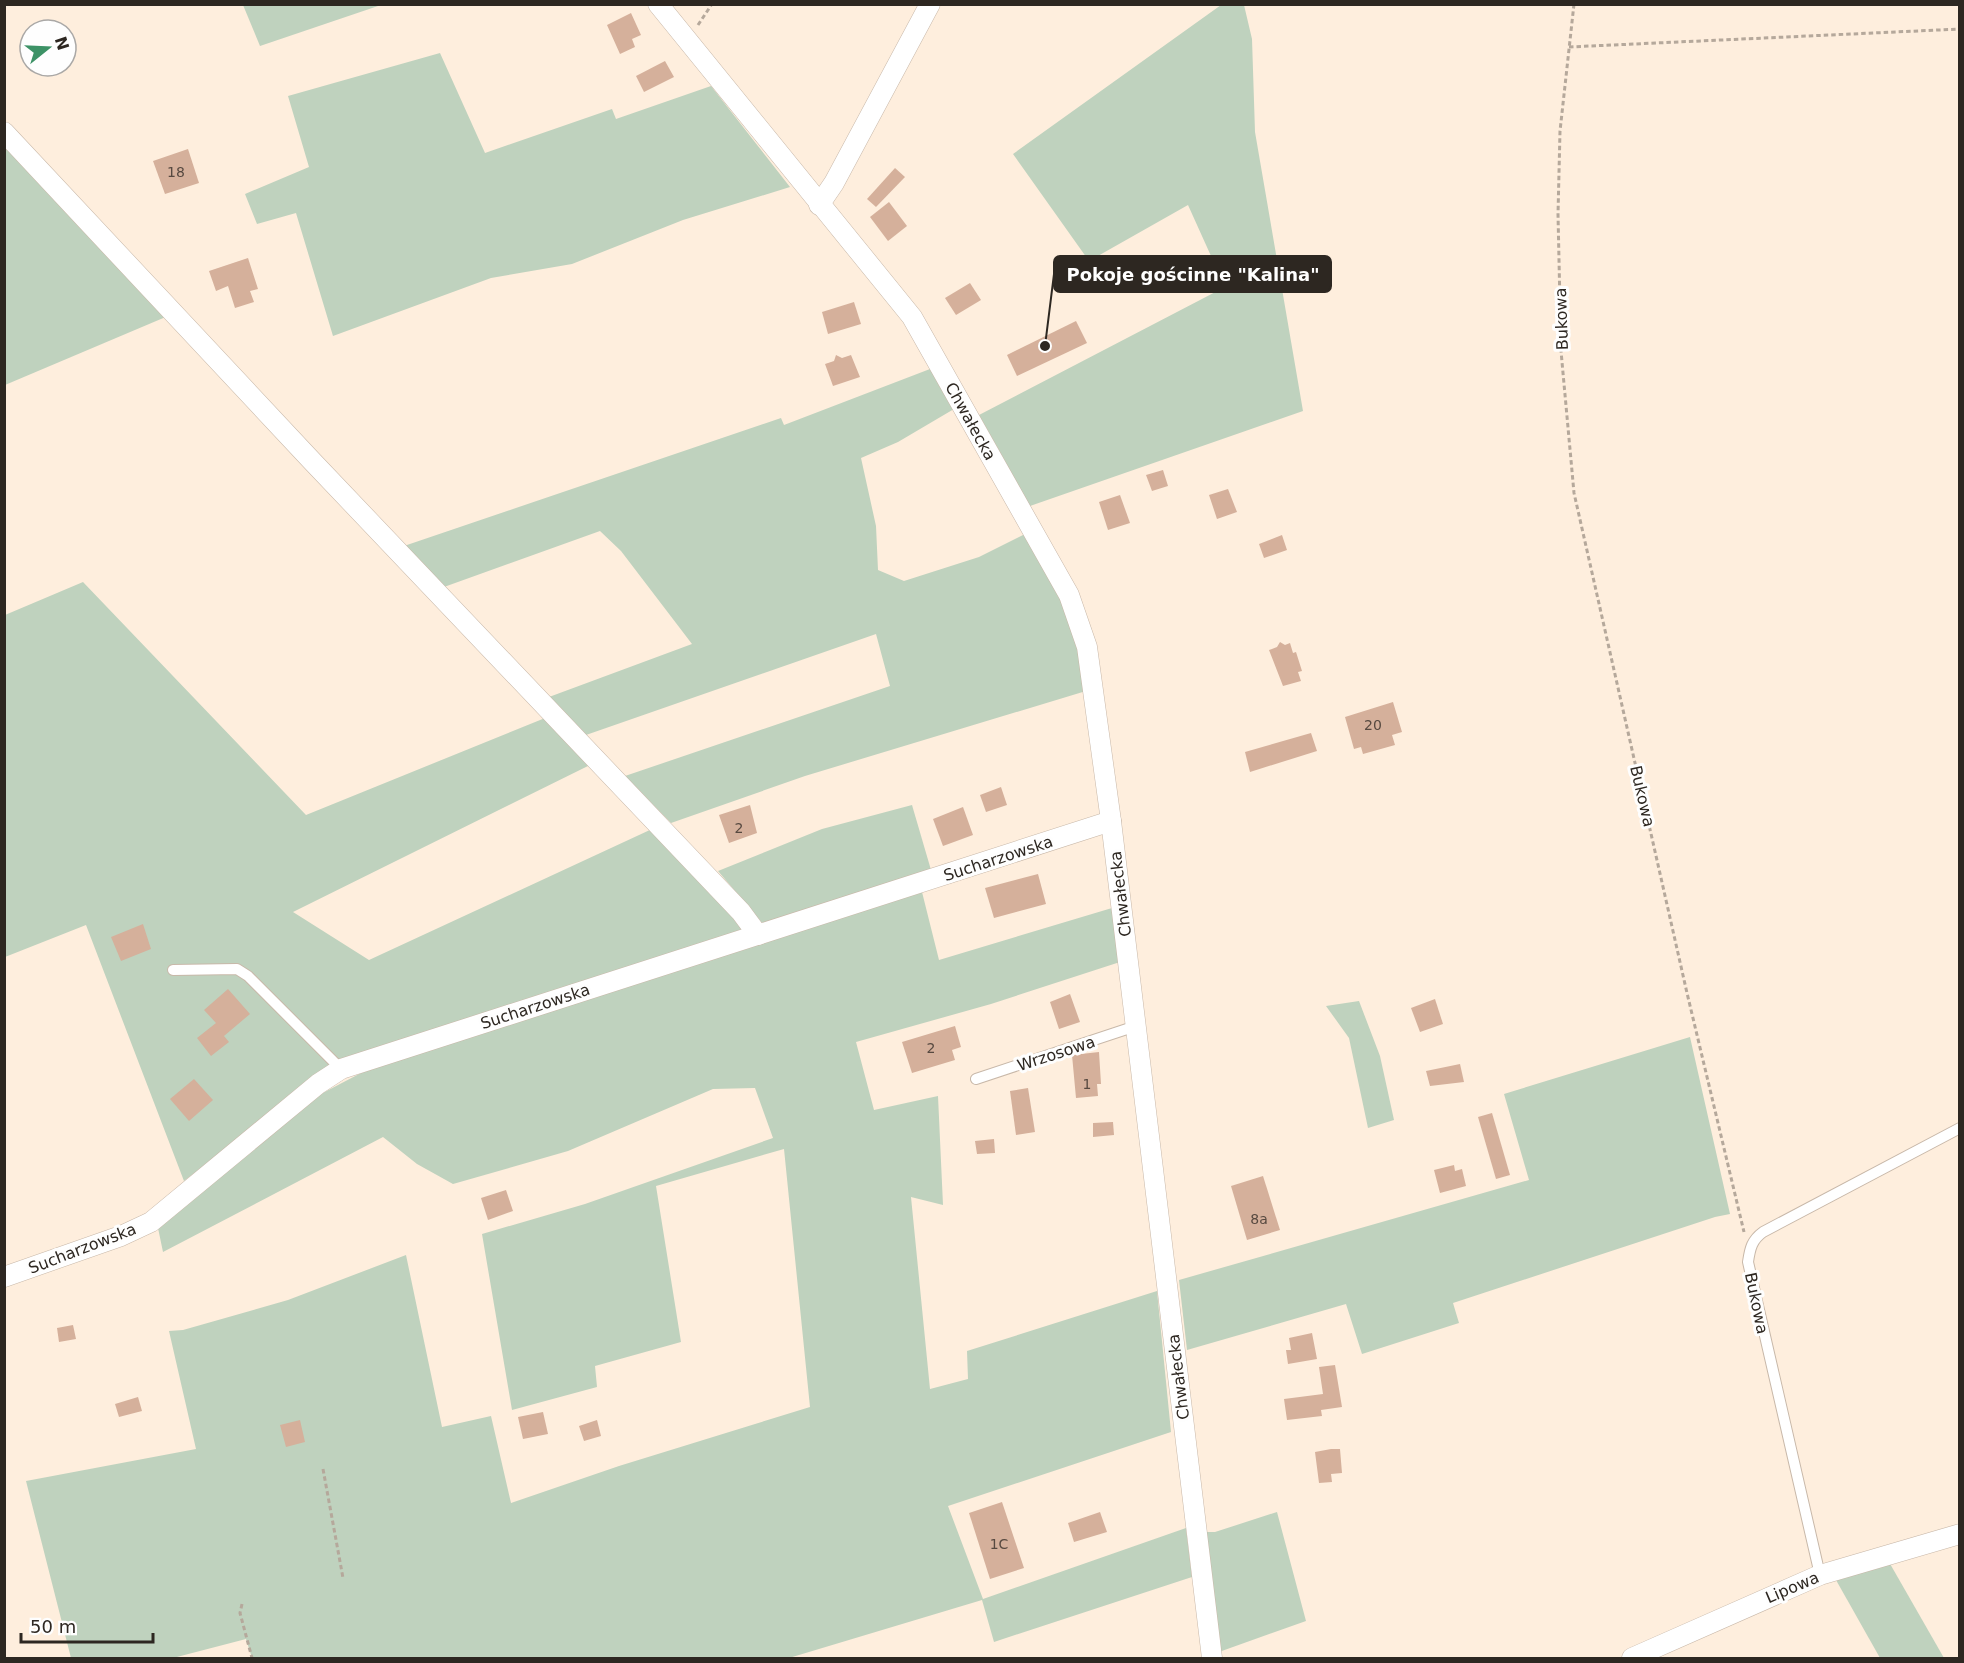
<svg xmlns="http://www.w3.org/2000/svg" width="1964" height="1663" viewBox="0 0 1964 1663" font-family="'DejaVu Sans',sans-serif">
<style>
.green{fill:#bfd2be}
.building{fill:#d5b09b}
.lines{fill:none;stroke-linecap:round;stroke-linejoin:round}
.service-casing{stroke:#c8b8a9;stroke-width:12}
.minor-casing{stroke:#c8b8a9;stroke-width:21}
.path{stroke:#b5a89b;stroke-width:3;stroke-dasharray:4.5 3;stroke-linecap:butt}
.service{stroke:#fff;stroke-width:10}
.minor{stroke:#fff;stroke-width:20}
.labels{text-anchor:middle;stroke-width:6;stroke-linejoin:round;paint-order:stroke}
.number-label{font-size:14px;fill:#574940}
.street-label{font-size:16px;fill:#2d2721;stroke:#fefefe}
.leader{fill:none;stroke:#2d2721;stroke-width:2}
.callout-dot{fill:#2d2721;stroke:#fefefe;stroke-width:2}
.callout{fill:#2d2721;stroke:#2d2721;stroke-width:2}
.callout-label{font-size:18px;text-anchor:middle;font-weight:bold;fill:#fff}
</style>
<rect width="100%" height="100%" fill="#feeedd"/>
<g class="green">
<path d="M381 5 260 46 243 5V4Z"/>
<path d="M1221 5H1244L1252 39 1255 132 1303 411 1030 506 979 415 1225 287 1188 205 1089 261 1013 154Z"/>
<path d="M440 53 485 153 612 109 616 119 711 86 790 187 683 220 572 264 491 278 333 336 296 213 257 224 245 194 309 167 288 96Z"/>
<path d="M4 141 168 316 5 385H4Z"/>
<path d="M930 369 954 409 898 442 861 458 876 526 878 570 904 581 979 557 1025 534 1071 616 1086 691 805 776 671 823 625 776 890 686 876 634 586 735 549 697 692 644 621 551 600 531 444 587 404 546 781 418 784 425Z"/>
<path d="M83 582 306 815 550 716 590 765 293 912 369 960 652 829 746 931 368 1050 329 1069 184 1181 86 925 5 957V615Z"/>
<path d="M912 805 931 870 763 924 718 871 822 829Z"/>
<path d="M922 892 939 960 1112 908 1120 962 991 1004 856 1042 874 1110 938 1096 943 1205 911 1197 930 1389 968 1379 967 1351 1157 1291 1171 1432 948 1506 983 1599 1186 1528 1192 1577 994 1642 982 1600 789 1658H252L246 1639 173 1658H71L26 1481 196 1449 169 1331 183 1330 288 1300 406 1255 442 1427 491 1416 511 1503 619 1466 810 1407 784 1149 656 1186 681 1342 595 1366 597 1387 512 1410 482 1234 585 1204 773 1138 755 1088 713 1089 568 1151 453 1184 417 1164 383 1137 163 1252 158 1228 317 1096 361 1073 453 1041Z"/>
<path d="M1359 1001 1380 1056 1394 1120 1368 1128 1349 1038 1326 1006Z"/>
<path d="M1690 1037 1730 1214 1715 1217 1453 1303 1459 1323 1362 1354 1346 1304 1187 1350 1179 1280 1529 1180 1504 1094Z"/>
<path d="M1277 1512 1306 1621 1219 1652 1206 1532H1215Z"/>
<path d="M1889 1562 1944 1658H1880L1836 1580Z"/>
</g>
<g class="building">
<path d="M631 13 641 35 632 39 635 47 620 54 607 25Z"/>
<path d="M665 61 674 77 644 92 636 76Z"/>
<path d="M188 149 199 183 165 194 153 161Z"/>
<path d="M895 168 905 177 876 207 867 199Z"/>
<path d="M889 202 907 226 888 241 870 217Z"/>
<path d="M248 258 258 289 250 291 254 302 235 308 228 286 216 291 209 271Z"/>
<path d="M970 283 981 300 956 315 945 298Z"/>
<path d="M854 302 861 324 828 334 822 312Z"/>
<path d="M1076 321 1087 343 1017 376 1007 355Z"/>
<path d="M836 355 842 358 851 355 860 377 833 386 825 364 834 361Z"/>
<path d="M1163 470 1168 486 1152 491 1146 475Z"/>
<path d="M1228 489 1237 512 1217 519 1209 495Z"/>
<path d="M1120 495 1130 523 1108 530 1099 502Z"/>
<path d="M1282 535 1287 550 1264 558 1259 544Z"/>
<path d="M1280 642 1285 645 1290 643 1293 653 1296 652 1302 671 1298 672 1301 681 1283 686 1269 650 1277 647Z"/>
<path d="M1393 702 1402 732 1392 735 1395 745 1363 754 1361 747 1354 749 1345 717Z"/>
<path d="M1311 733 1317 751 1250 772 1245 752Z"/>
<path d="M1001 787 1007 805 986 812 980 795Z"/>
<path d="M750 805 757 833 729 843 719 815Z"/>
<path d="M963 807 973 835 943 846 933 819Z"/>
<path d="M1038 874 1046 904 994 918 985 888Z"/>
<path d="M143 924 151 949 121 961 111 937Z"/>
<path d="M228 989 250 1014 224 1036 229 1042 211 1056 197 1038 216 1023 204 1010Z"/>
<path d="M1070 994 1080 1022 1059 1029 1050 1002Z"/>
<path d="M1435 999 1443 1024 1420 1032 1411 1008Z"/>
<path d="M955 1026 961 1047 952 1050 955 1060 912 1073 902 1042Z"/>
<path d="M1099 1052 1101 1084H1097L1098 1096 1076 1098 1072 1055Z"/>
<path d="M1460 1064 1464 1082 1430 1086 1426 1071Z"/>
<path d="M194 1079 213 1100 189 1121 170 1099Z"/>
<path d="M1028 1088 1035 1132 1016 1135 1010 1091Z"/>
<path d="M1492 1113 1510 1175 1496 1179 1478 1117Z"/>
<path d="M1113 1122 1114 1135 1093 1137V1123Z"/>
<path d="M994 1139 995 1153 977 1154 975 1141Z"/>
<path d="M1454 1165 1455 1171 1462 1169 1466 1186 1440 1193 1434 1170Z"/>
<path d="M1263 1176 1280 1230 1247 1240 1231 1186Z"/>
<path d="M506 1190 513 1211 488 1220 481 1198Z"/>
<path d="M73 1325 76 1339 59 1342 57 1328Z"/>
<path d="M1312 1333 1317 1359 1288 1364 1286 1350H1291L1289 1338Z"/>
<path d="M1335 1365 1342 1407 1321 1410 1322 1416 1287 1420 1284 1399 1323 1394 1319 1367Z"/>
<path d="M138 1397 142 1411 119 1417 115 1404Z"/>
<path d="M543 1412 548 1434 523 1439 518 1417Z"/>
<path d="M300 1420 305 1442 286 1447 280 1425Z"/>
<path d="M597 1420 601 1436 584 1441 579 1426Z"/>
<path d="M1331 1449H1340L1342 1473 1331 1474 1332 1482 1319 1483 1315 1452Z"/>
<path d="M1002 1502 1024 1568 990 1579 969 1513Z"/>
<path d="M1100 1512 1107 1532 1074 1542 1068 1523Z"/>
</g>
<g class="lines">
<g class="service-casing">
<g id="service">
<path d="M173 970 237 969 248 976 341 1069"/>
<path d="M976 1079 1136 1026"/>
<path d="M1820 1575 1748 1262C1750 1248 1752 1240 1763 1232L1960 1128"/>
</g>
</g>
<g class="minor-casing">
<g id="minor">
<path d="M658 4 912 317 1069 595 1087 647 1111 821 1212 1658"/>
<path d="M4 132 311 460 741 912 758 935"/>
<path d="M819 205 834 183 930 4"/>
<path d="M4 1277 121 1236 151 1222 318 1084 341 1069 1111 821"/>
<path d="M1632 1658 1820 1575 1960 1534"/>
</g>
</g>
<g class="path">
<path d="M1574 4 1560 131 1558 214 1561 351 1574 493 1687 993 1744 1232"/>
<path d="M698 25 712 4"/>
<path d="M1569 47 1960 29"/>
<path d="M323 1469 343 1578"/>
<path d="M242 1604 240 1613 252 1658"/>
</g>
<use href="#service" class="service"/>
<use href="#minor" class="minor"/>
</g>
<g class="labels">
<g class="number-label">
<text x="176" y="177">18</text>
<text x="1373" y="730">20</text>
<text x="739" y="833">2</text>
<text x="931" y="1053">2</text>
<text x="1087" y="1089">1</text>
<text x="1259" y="1224">8a</text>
<text x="999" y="1549">1C</text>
</g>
<g class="street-label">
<text transform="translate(1561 319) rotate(-92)" y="6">Bukowa</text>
<text transform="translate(971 421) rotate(61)" y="6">Chwałecka</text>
<text transform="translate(1643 796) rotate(77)" y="6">Bukowa</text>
<text transform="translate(998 858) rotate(-18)" y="6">Sucharzowska</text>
<text transform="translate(1120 894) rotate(-97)" y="6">Chwałecka</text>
<text transform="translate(535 1006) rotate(-18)" y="6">Sucharzowska</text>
<text transform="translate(1056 1053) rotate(-18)" y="6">Wrzosowa</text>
<text transform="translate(82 1248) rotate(-21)" y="6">Sucharzowska</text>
<text transform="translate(1757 1303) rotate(78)" y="6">Bukowa</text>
<text transform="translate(1178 1377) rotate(-97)" y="6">Chwałecka</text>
<text transform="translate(1792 1587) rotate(-23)" y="6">Lipowa</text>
</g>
</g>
<path class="leader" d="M1045 346L1054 274"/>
<circle class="callout-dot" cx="1045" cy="346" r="6"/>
<rect class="callout" x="1054" y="256" width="277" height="36" rx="6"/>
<g class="callout-label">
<text x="1193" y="281">Pokoje gościnne "Kalina"</text>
</g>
<rect width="1964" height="1663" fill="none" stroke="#2d2721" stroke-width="12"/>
<g transform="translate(48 48) rotate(72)"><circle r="28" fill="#fefefe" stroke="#aaa8a6" stroke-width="1.5"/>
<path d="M0-4.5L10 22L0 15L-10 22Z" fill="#3d9266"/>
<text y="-9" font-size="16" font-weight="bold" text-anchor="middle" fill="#2d2721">N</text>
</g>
<path d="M21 1633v9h132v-9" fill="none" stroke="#2d2721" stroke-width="3"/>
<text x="30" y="1633" font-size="18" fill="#2d2721" stroke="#fefefe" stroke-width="4.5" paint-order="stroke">50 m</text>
</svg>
